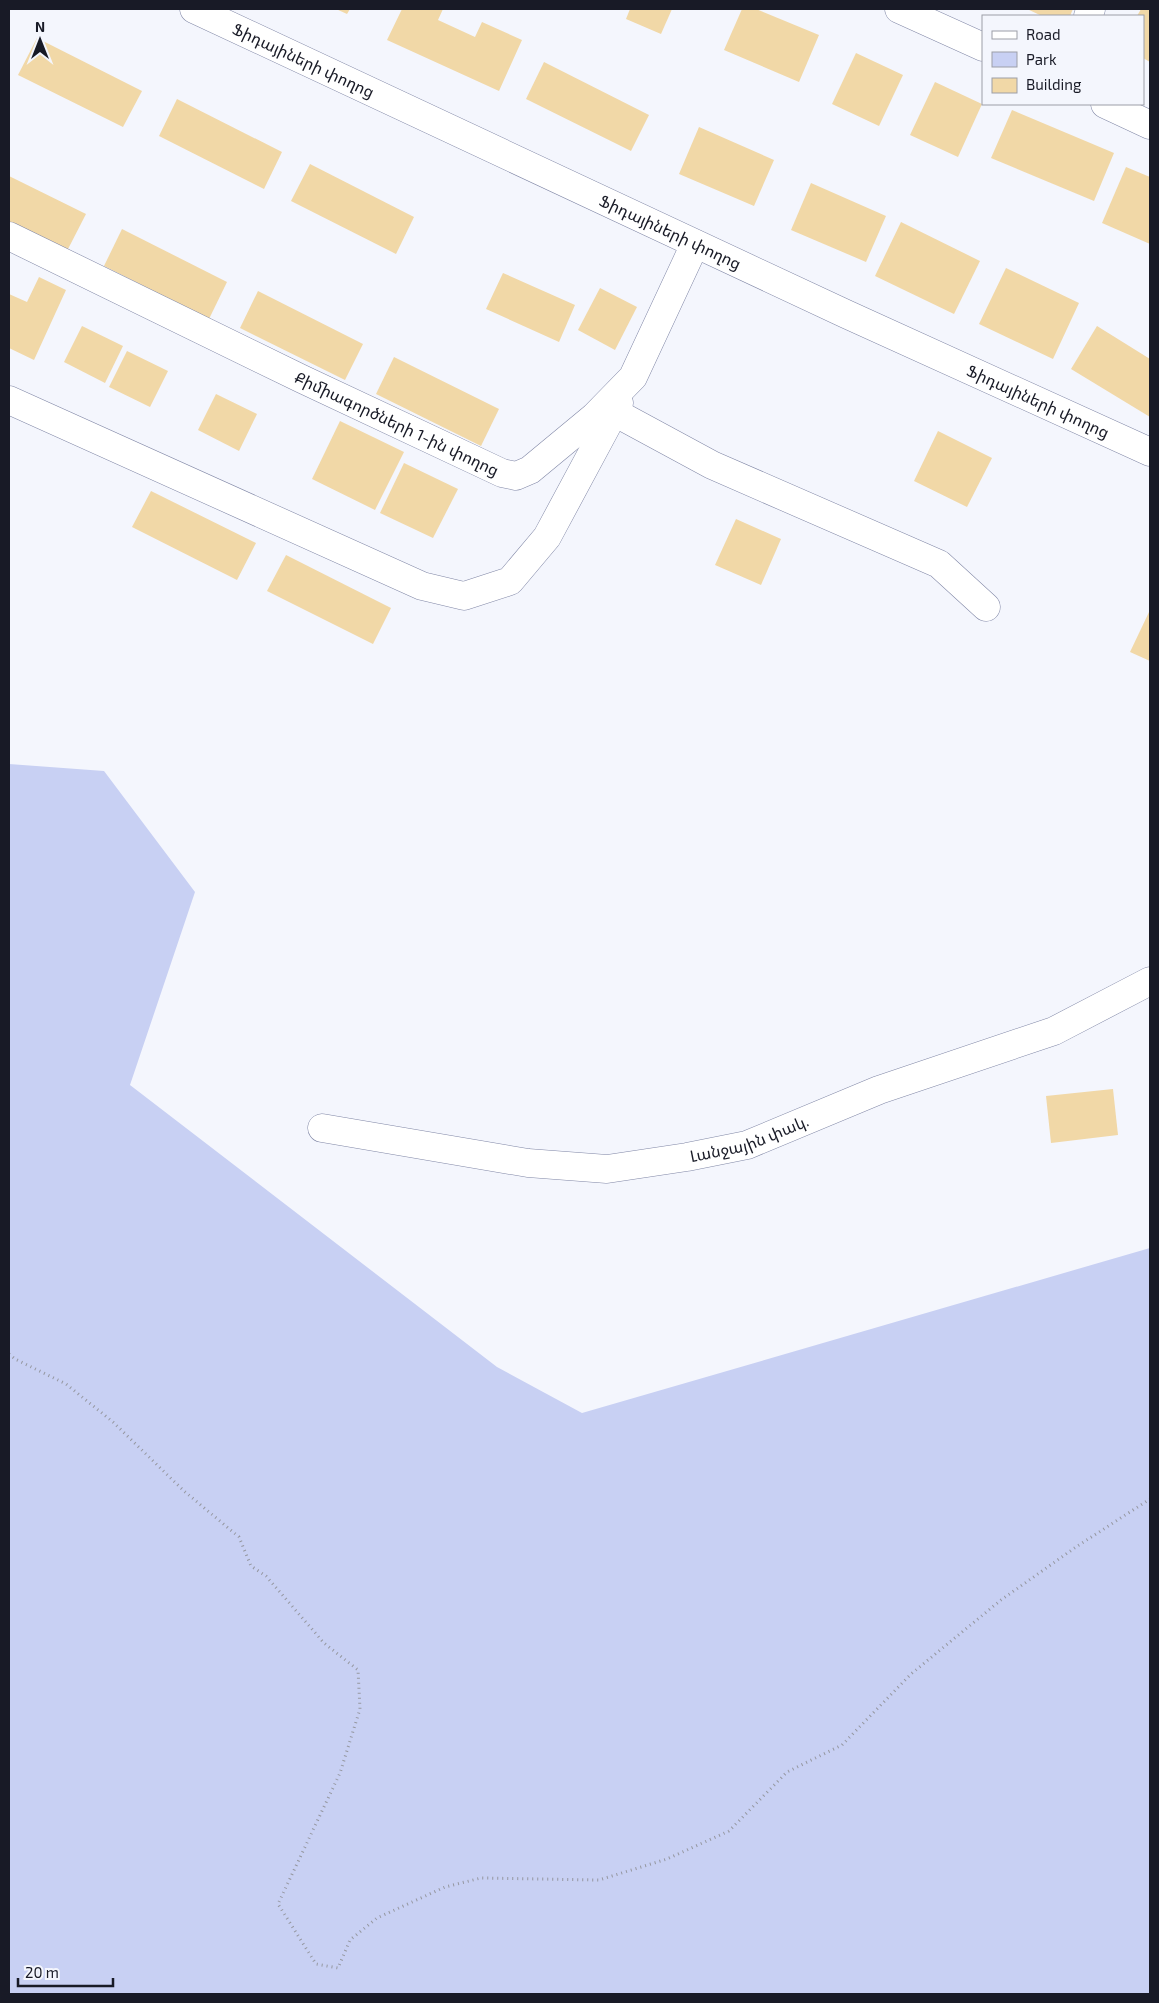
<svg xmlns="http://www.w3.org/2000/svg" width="1159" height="2003" viewBox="0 0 1159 2003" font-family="'Exo 2','Noto Sans Armenian',sans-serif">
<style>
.green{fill:#c8d0f3}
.building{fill:#f1d8a7}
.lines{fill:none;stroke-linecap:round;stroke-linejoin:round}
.minor-casing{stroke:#8087a6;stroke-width:29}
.path{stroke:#9597a0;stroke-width:3;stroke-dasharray:1 4;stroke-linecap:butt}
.minor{stroke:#fff;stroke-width:28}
.labels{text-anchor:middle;stroke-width:4;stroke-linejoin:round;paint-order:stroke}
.street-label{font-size:16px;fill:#181a26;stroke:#f4f6fd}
</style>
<rect width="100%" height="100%" fill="#f4f6fd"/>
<path class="green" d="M9 764 104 771 195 892 130 1085 497 1367 582 1413 1150 1248V1994H9Z"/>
<g class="building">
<path d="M336 9H350L347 14Z"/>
<path d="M402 9H443L438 20 475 37 482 22 522 40 499 91 387 40Z"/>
<path d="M630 9H672L661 34 626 19Z"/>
<path d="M742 9H756L819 35 799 82 724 50Z"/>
<path d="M1027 9H1073L1070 16H1042Z"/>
<path d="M1141 9H1150V62L1143 58V16H1137Z"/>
<path d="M37 38 142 91 123 127 18 75Z"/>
<path d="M856 53 903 75 879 126 832 104Z"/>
<path d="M544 62 649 115 631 151 526 99Z"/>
<path d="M935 82 982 104 958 157 910 135Z"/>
<path d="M177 99 282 152 264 189 159 136Z"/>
<path d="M1012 110 1114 153 1094 201 991 158Z"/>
<path d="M699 127 774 160 754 206 679 174Z"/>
<path d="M310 164 414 217 396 254 291 201Z"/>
<path d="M1126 167 1150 177V244L1102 223Z"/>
<path d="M9 176 86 214 67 251 9 222Z"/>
<path d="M811 183 886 216 866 262 791 230Z"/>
<path d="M901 222 980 261 954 314 875 276Z"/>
<path d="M122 229 227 282 209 319 104 266Z"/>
<path d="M1006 268 1079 303 1053 359 979 324Z"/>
<path d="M503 273 575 305 559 342 486 309Z"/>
<path d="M39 277 66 290 34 360 9 348V294L27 302Z"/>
<path d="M600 288 637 307 615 350 578 330Z"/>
<path d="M258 291 363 344 345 380 240 328Z"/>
<path d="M82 326 123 346 105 383 64 362Z"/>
<path d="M1097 326 1150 359V417L1071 369Z"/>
<path d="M127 351 168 371 150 407 109 387Z"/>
<path d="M394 357 499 409 481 446 376 394Z"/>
<path d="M216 394 257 414 239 451 198 430Z"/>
<path d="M340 421 404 452 375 510 312 479Z"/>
<path d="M938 431 992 458 967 507 914 481Z"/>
<path d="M404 463 458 489 433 538 380 513Z"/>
<path d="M151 491 256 543 237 580 132 527Z"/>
<path d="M736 519 781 539 761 585 715 565Z"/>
<path d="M286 555 391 608 373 644 267 591Z"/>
<path d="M1150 610V661L1130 652Z"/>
<path d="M1113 1089 1118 1135 1051 1143 1046 1096Z"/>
</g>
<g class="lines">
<g class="minor-casing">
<g id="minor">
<path id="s1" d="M194 9 846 314 1150 452"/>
<path d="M899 9 983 47"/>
<path d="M1088 16 1091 9"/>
<path d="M1105 104 1150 125"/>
<path id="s2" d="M9 236 302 379 502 473 516 476 530 470 594 417 633 377 695 244"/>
<path d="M9 400 422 586 464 596 510 581 547 537 619 403"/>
<path d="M614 412 712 465 939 564 986 607"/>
<path id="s3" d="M322 1128 528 1163 607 1169 687 1157 747 1145 879 1090 1054 1031 1150 981"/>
</g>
</g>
<path class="path" d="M9 1354 15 1359 66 1384 113 1422 184 1491 239 1537 251 1566 266 1576 324 1643 358 1670 360 1709 340 1773 278 1904 316 1964 338 1968 350 1940 377 1918 445 1887 481 1878 599 1880 667 1859 729 1831 787 1772 842 1745 911 1674 1001 1600 1076 1547 1150 1499"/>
<use href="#minor" class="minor"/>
</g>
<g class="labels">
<g class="street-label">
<text dy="6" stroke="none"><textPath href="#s1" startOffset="121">Ֆիդայիների փողոց</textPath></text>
<text dy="6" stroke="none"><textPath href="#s1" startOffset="526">Ֆիդայիների փողոց</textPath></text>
<text dy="6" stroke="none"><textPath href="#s1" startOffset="931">Ֆիդայիների փողոց</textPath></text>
<text dy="6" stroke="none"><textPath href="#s2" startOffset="431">Քիմիագործների 1-ին փողոց</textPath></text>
<text dy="6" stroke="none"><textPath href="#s3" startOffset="434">Լանջային փակ.</textPath></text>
</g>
</g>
<rect width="1159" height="2003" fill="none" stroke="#181a26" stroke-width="20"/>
<rect x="982" y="15" width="162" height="90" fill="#f4f6fd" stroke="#9c9ea7"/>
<rect x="992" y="31" width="25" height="8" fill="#ffffff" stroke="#9c9ea7"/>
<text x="1026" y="40" font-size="15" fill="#181a26">Road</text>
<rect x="992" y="52" width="25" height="15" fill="#c8d0f3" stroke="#9c9ea7"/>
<text x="1026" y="65" font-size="15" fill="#181a26">Park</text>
<rect x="992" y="78" width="25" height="15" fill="#f1d8a7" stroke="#9c9ea7"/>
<text x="1026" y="90" font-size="15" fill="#181a26">Building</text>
<g transform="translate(40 40)" stroke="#f4f6fd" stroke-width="4" paint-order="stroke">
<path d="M0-4L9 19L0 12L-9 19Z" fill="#181a26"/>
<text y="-8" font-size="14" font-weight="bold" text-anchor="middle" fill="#181a26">N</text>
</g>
<path d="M18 1978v8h95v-8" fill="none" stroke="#181a26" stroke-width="2.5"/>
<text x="25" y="1978" font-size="15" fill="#181a26" stroke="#f4f6fd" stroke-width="4" paint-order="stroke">20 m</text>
</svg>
